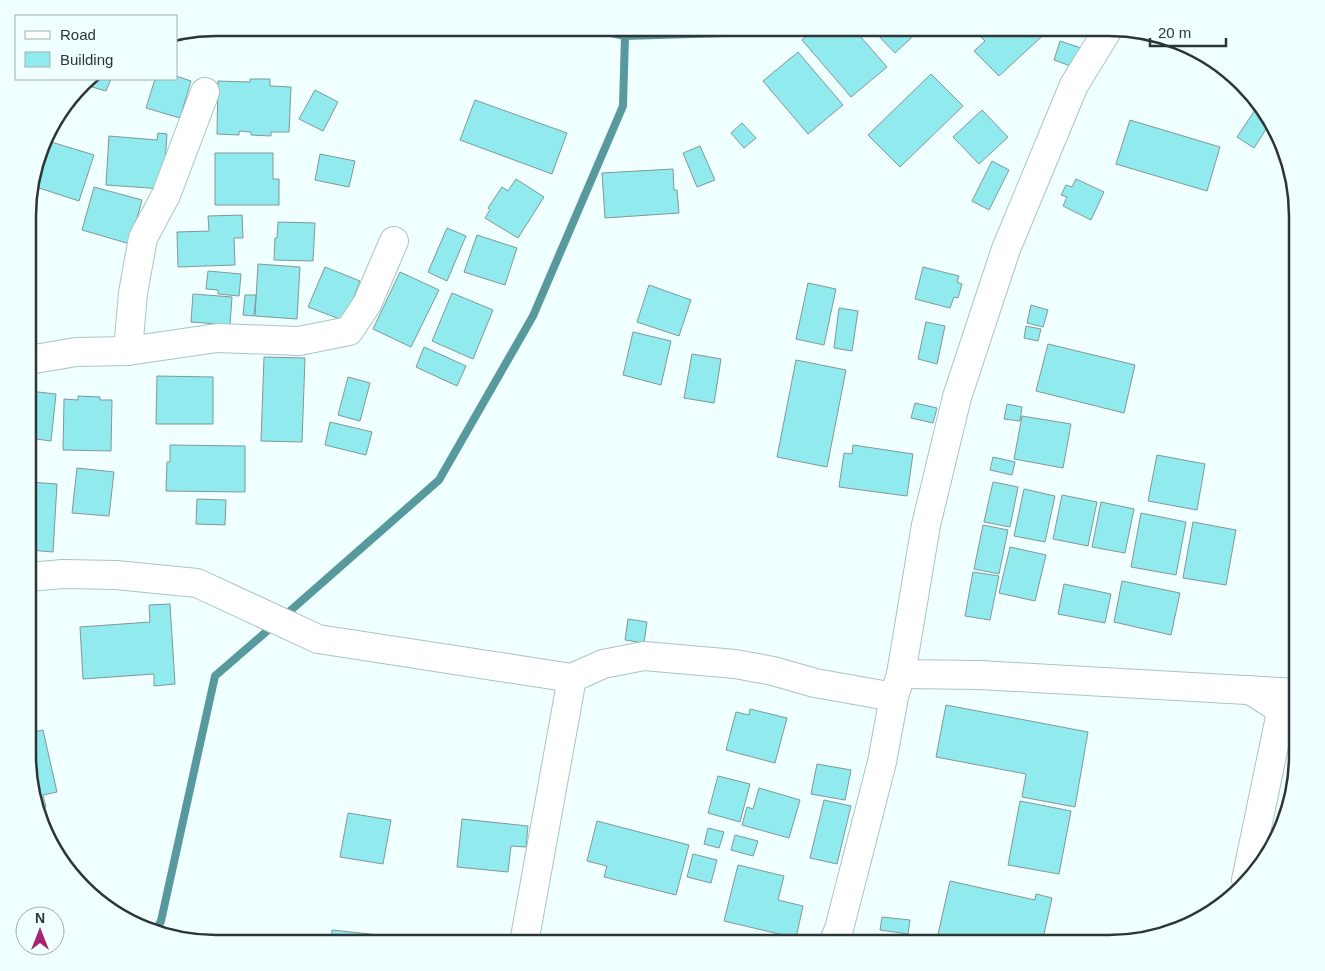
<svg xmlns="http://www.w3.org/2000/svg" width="1325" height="971" viewBox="0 0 1325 971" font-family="Helvetica,sans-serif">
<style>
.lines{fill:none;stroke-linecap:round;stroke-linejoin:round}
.stream{stroke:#57999c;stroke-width:8}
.building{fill:#90eaee;stroke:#819899}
.minor-casing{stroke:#abc3c4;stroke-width:30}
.tertiary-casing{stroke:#abc3c4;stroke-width:30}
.minor{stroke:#fff;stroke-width:28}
.tertiary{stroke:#fff;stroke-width:28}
.rim{fill:none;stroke:#2d3637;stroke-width:2.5}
</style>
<rect width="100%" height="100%" fill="#f0ffff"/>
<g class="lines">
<g class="stream">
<path d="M588 28 625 36 725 33 742 28"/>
<path d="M282 618 439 480 533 316 623 106 625 36"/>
<path d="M155 932 161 921 215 676 274 625"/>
</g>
</g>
<g class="building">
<path d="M817 28H853L887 67 851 97 802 40Z"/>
<path d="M871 28H922L895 53Z"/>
<path d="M983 28H1051L999 76 974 51 985 41 977 33Z"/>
<path d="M1060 41 1081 48 1073 67 1054 60Z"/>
<path d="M798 52 843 105 808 134 763 81Z"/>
<path d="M931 74 963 106 900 167 868 135Z"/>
<path d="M176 76 191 81 180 118 146 108 155 79H176Z"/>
<path d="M95 79H111L106 91 92 87Z"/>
<path d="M250 79H270V86L291 87 289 132H271V136L251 135V132L239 131V135L217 134 218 81 250 82Z"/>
<path d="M315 90 338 102 323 131 299 119Z"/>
<path d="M475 100 567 133 552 174 460 140Z"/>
<path d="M1257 107 1270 123 1254 148 1237 137Z"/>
<path d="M982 110 1008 137 979 164 953 137Z"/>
<path d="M1130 120 1220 147 1207 191 1116 164Z"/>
<path d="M742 123 756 138 744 148 731 133Z"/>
<path d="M158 133 167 134 163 189 106 185 109 136 157 140Z"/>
<path d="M48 141 94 155 79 201 33 186Z"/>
<path d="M700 146 715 180 697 187 683 153Z"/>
<path d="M215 153H273V179H279V205H215Z"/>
<path d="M320 154 355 161 349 187 315 180Z"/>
<path d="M992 161 1009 170 989 210 972 201Z"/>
<path d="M673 169 674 190H677L679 213 605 218 602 173Z"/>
<path d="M516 179 544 197 518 238 485 218 490 210 488 208 502 187 508 191Z"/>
<path d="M1076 179 1104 192 1091 220 1063 206 1067 197 1061 195 1066 185 1072 187Z"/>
<path d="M94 187 142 200 130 244 82 230Z"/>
<path d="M242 215 243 238H234L235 265 178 267 177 232 209 231 208 216Z"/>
<path d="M278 222 315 223 313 261 274 260 275 238H277Z"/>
<path d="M447 228 466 236 447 281 428 272Z"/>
<path d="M477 235 517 248 505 285 464 272Z"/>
<path d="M258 264 300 267 297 319 255 316Z"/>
<path d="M325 267 360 281 345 321 308 307Z"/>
<path d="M923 267 959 276 957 282 962 284 958 298 954 297 950 308 915 299Z"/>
<path d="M208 271 241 274 239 296 218 294V290L206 289Z"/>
<path d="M400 272 439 290 411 347 373 329Z"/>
<path d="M808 283 836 289 824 345 796 339Z"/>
<path d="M649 285 691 300 679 336 637 322Z"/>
<path d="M452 293 493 310 473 359 432 341Z"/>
<path d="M193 294 232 297 230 325 191 322Z"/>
<path d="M245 295H256L254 316 243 315Z"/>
<path d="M1031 305 1048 310 1043 327 1027 323Z"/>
<path d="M839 308 858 311 852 351 834 348Z"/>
<path d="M926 322 945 326 937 364 918 359Z"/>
<path d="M1026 326 1041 329 1038 341 1024 338Z"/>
<path d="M633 332 671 341 661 385 623 375Z"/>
<path d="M1048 344 1135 365 1124 413 1036 391Z"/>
<path d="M424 347 466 366 457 386 416 367Z"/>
<path d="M692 354 721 359 714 403 684 398Z"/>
<path d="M264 357 305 358 302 442 261 441Z"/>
<path d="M796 360 846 370 827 467 777 457Z"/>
<path d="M157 376 213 377V424H156Z"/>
<path d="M348 377 370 383 360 421 338 415Z"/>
<path d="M29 391 56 394 51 441 29 438Z"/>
<path d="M78 396 100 397V400H112L111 451 63 450 64 399 78 400Z"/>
<path d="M915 403 937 408 933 423 911 418Z"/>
<path d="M1007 404 1022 407 1020 421 1004 419Z"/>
<path d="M1022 416 1071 424 1063 468 1014 459Z"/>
<path d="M330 422 372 432 366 455 325 445Z"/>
<path d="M170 445 245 446V492L166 491 167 462H170Z"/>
<path d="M853 445 913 454 907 496 839 487 844 453 852 454Z"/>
<path d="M1157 455 1205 464 1197 510 1148 501Z"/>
<path d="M993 457 1015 462 1012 475 990 470Z"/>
<path d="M1297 458V479L1290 476Z"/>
<path d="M77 468 114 472 109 516 72 513Z"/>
<path d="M29 482 57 484 53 552 29 550Z"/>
<path d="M993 482 1018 487 1010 527 984 522Z"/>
<path d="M1024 489 1055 496 1045 542 1014 536Z"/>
<path d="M1062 495 1097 502 1088 546 1053 539Z"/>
<path d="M197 499 226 500 225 525 196 524Z"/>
<path d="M1101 502 1134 509 1125 553 1092 547Z"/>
<path d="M1141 513 1186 522 1176 575 1131 567Z"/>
<path d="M1193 522 1236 530 1226 585 1183 578Z"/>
<path d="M983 525 1008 530 999 574 974 569Z"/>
<path d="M1010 547 1046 555 1035 601 999 593Z"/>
<path d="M973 572 999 576 990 620 965 616Z"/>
<path d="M1122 581 1180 593 1171 635 1114 622Z"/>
<path d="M1064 584 1111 594 1105 623 1058 614Z"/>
<path d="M170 604 175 684 154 686V674L83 679 80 627 150 622 149 605Z"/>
<path d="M628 619 647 622 644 643 625 640Z"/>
<path d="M946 705 1088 732 1075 807 1022 797 1026 774 936 757Z"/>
<path d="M750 709 787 718 775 763 726 750 736 712 749 715Z"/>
<path d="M43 730 57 792 43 795 46 807 39 809 29 779V733Z"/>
<path d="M817 764 851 770 845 800 811 794Z"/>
<path d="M718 776 750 784 740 822 708 813Z"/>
<path d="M759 788 800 800 789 838 742 825 747 807 753 809Z"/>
<path d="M824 800 851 806 837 864 810 858Z"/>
<path d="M1020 801 1071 811 1059 874 1008 865Z"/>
<path d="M348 813 391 820 383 864 340 857Z"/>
<path d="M462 819 528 826 526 847 511 846 508 872 457 867Z"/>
<path d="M597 821 689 845 676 895 604 877 607 866 587 861Z"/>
<path d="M708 828 724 832 719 848 704 844Z"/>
<path d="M735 835 758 841 753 856 731 850Z"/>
<path d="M693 854 717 860 711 883 687 877Z"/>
<path d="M738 865 784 876 778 900 803 906 796 938 724 921Z"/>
<path d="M950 881 1035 900 1036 894 1052 898 1042 943H936Z"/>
<path d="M882 917 910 920 908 934 880 930Z"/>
<path d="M332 930 389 936V943H331Z"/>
</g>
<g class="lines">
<g class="minor-casing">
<g id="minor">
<path d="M128 351 133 293 143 238 166 195 205 92"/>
<path d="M29 360 76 352 128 351 217 338 299 341 349 331 367 304 394 241"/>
<path d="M29 577 63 574 116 575 197 583 318 639 572 678 603 664 644 656 735 664 773 671 815 683 894 697"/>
<path d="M901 674 980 675 1297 693"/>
<path d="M1246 880 1280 717 1277 707 1250 690"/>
<path d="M524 943 572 678"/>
</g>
</g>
<g class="tertiary-casing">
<path id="tertiary" d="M833 943 839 929 882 762 894 697 901 674 926 525 957 397 1006 249 1074 85 1109 28"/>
</g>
<use href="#minor" class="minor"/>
<use href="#tertiary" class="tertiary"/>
</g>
<path d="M0 0H1325V971H0ZM216 36H1109A180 180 0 0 1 1289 216V755A180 180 0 0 1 1109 935H216A180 180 0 0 1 36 755V216A180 180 0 0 1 216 36Z" fill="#f0ffff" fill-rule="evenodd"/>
<path class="rim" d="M216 36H1109A180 180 0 0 1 1289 216V755A180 180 0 0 1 1109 935H216A180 180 0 0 1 36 755V216A180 180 0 0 1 216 36Z"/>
<rect x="15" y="15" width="162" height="65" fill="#f0ffff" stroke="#a2afaf"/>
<rect x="25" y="31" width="25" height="8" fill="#ffffff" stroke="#a2afaf"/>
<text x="60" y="40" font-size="15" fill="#2d3637">Road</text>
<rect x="25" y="52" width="25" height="15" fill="#90eaee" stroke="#a2afaf"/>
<text x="60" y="65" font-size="15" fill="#2d3637">Building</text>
<g transform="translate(40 931)"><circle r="24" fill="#f0ffff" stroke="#a2afaf"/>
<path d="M0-4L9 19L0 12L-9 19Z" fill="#a52371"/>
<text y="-8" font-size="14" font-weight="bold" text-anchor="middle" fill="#2d3637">N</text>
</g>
<path d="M1150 38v8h76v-8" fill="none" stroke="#2d3637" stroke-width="2.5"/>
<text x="1158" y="38" font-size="15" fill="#2d3637" stroke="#f0ffff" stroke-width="4" paint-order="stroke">20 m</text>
</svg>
